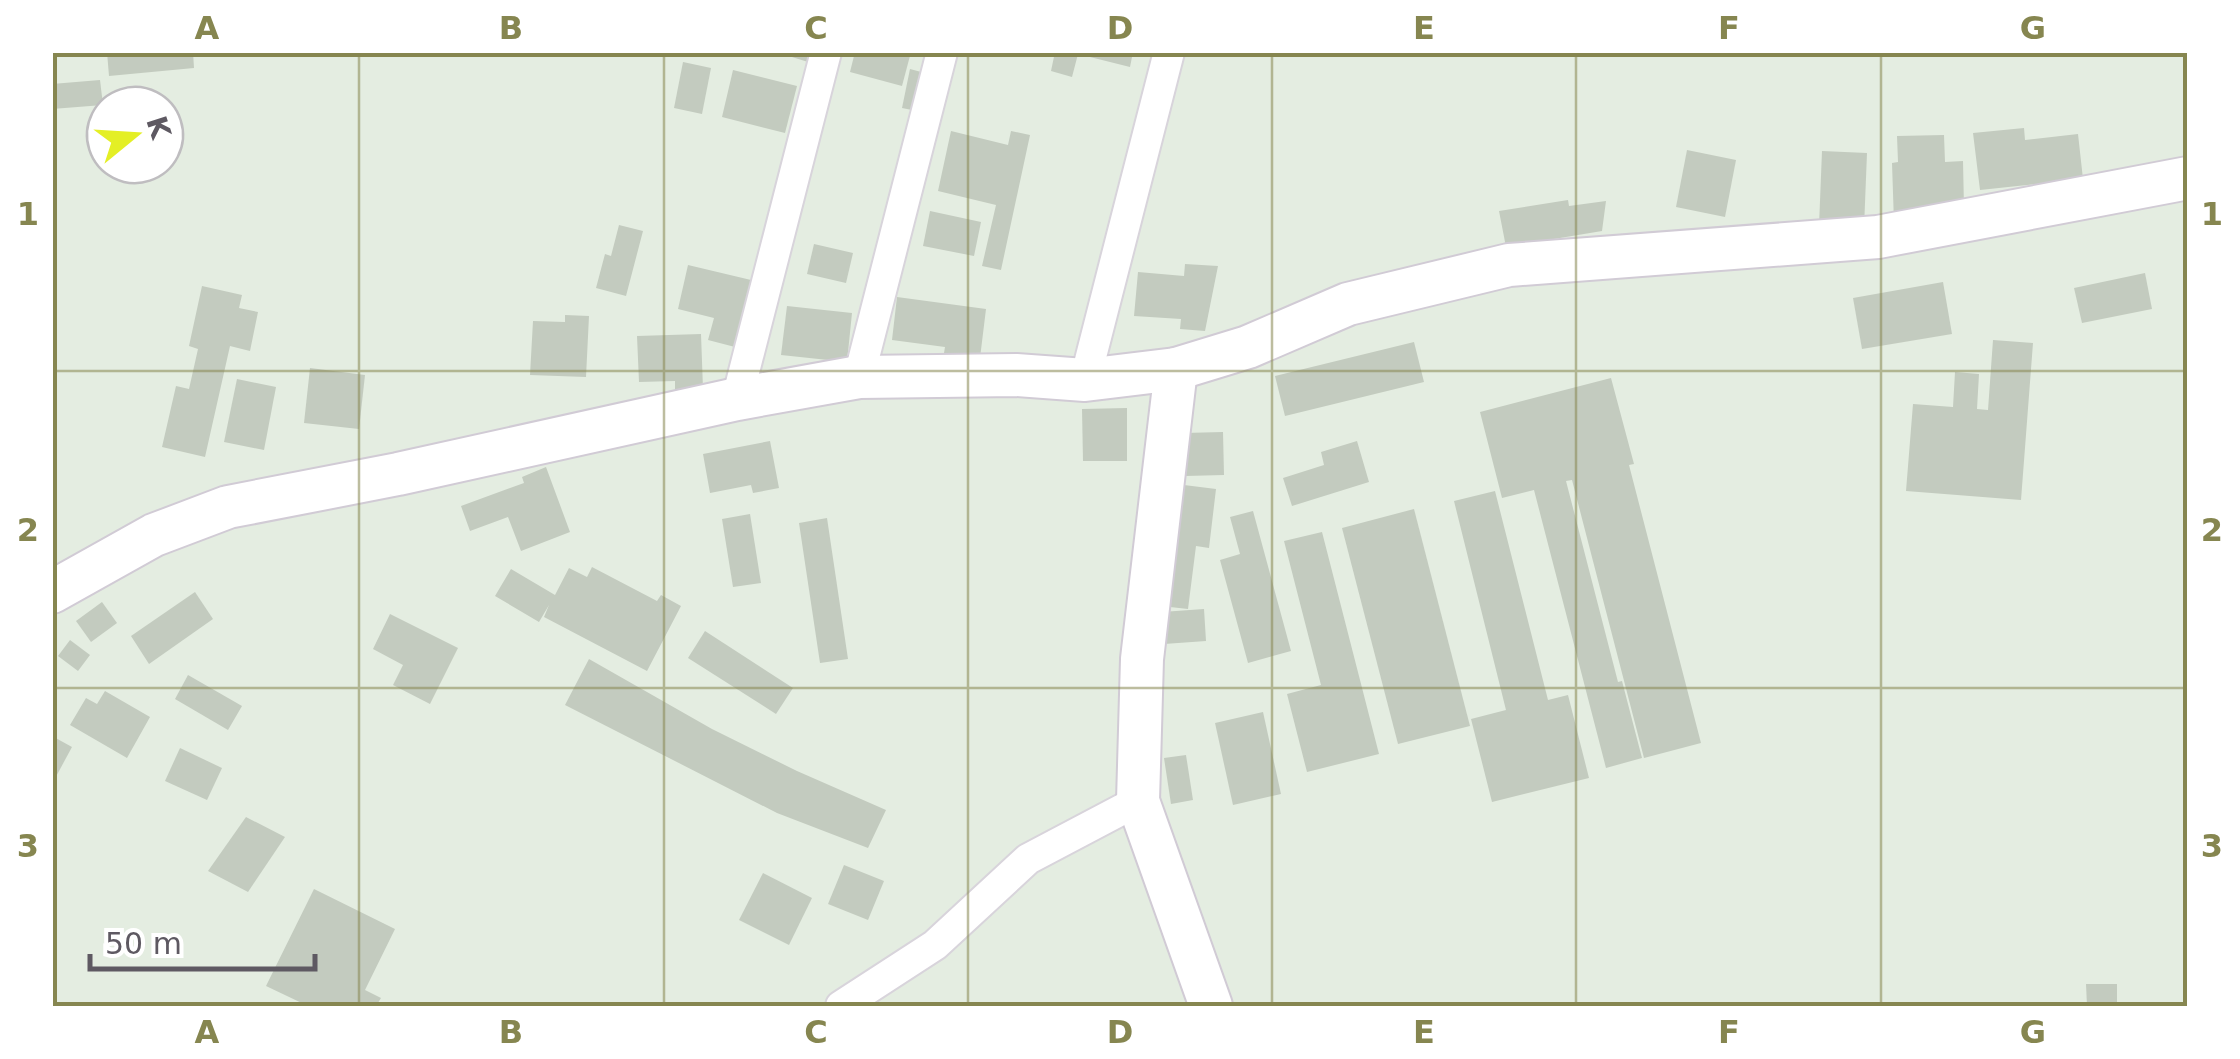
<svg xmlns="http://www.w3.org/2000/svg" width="2240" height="1059" viewBox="0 0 2240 1059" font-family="'DejaVu Sans',sans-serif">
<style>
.building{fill:#c3cbbf}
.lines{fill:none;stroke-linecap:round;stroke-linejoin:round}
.street-casing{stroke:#d8d4db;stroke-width:34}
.secondary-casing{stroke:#d1cbd5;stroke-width:46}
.street{stroke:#fff;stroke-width:30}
.secondary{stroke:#fff;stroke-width:42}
.grid{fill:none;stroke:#868650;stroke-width:2.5;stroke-opacity:0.55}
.neatline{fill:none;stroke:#868650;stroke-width:4}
.grid-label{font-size:32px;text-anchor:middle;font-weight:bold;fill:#868650}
</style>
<rect width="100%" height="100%" fill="#e4ede1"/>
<g class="building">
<path d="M107 52H193L194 68 109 76Z"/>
<path d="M776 52H811L808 62Z"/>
<path d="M855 52H911L902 86 850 72Z"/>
<path d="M1055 52H1133L1130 67 1078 54 1072 77 1051 71Z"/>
<path d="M683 62 711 68 702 114 674 108Z"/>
<path d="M910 69 925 73 917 111 902 108Z"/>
<path d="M733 70 797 86 785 133 722 117Z"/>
<path d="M100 80 103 105 52 109V84Z"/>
<path d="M2024 128 2025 140 2078 134 2083 179 1980 190 1973 133Z"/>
<path d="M951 131 1008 145 1011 131 1030 135 1001 270 982 266 996 205 938 191Z"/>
<path d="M1944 135 1945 162 1963 161 1964 208 1894 223 1892 163 1898 162 1897 136Z"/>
<path d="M1687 150 1736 160 1725 217 1676 207Z"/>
<path d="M1822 151 1867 153 1864 228 1819 226Z"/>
<path d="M1568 200 1569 206 1606 201 1602 231 1506 247 1499 211Z"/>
<path d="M930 211 981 222 974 256 923 246Z"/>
<path d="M619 225 643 231 626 296 596 288 605 254 611 256Z"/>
<path d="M814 244 853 253 846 283 807 274Z"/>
<path d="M1185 264 1218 266 1205 331 1180 329 1181 319 1134 316 1138 272 1184 276Z"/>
<path d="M688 265 751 280 735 347 708 340 714 318 678 309Z"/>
<path d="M2145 273 2152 309 2082 323 2074 288Z"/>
<path d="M1943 282 1952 334 1862 349 1853 298Z"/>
<path d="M202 286 242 295 239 308 258 312 250 351 230 346 205 457 162 447 176 386 189 389 198 349 189 346Z"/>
<path d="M897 297 986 309 980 358 944 353 945 347 892 340Z"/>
<path d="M787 306 852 313 847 362 781 355Z"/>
<path d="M565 315 589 316 586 377 530 375 533 321 565 322Z"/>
<path d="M701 334 703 389 675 390V381L639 382 637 336Z"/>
<path d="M1993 340 2033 343 2021 500 1906 491 1913 404 1953 407 1955 372 1979 374 1977 409 1988 410Z"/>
<path d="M1414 342 1424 382 1285 416 1275 376Z"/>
<path d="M310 368 365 375 359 429 304 423Z"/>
<path d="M1611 378 1634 464 1629 465 1701 743 1644 758 1572 480 1566 481 1618 682 1622 681 1642 758 1606 768 1534 490 1502 498 1480 412Z"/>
<path d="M237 379 276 387 264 450 224 442Z"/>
<path d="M1127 408V461H1083L1082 409Z"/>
<path d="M1223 432 1224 475 1185 476 1184 433Z"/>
<path d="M770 441 779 488 753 493 751 485 710 493 703 454Z"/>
<path d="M1357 441 1369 482 1292 506 1283 478 1324 465 1321 452Z"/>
<path d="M546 467 570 532 521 551 508 517 470 531 461 506 524 483 522 477Z"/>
<path d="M1176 484 1216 489 1209 548 1196 546 1188 609 1161 606Z"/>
<path d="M1495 491 1548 700 1568 695 1589 778 1492 802 1471 719 1506 710 1454 501Z"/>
<path d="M1414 509 1470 726 1398 744 1342 528Z"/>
<path d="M1253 511 1291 651 1248 663 1220 560 1240 554 1230 517Z"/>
<path d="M750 514 761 583 733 587 722 519Z"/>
<path d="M827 518 848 659 820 663 799 523Z"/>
<path d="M1322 532 1379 754 1307 772 1287 694 1321 685 1284 541Z"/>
<path d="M592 567 657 601 661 595 681 606 647 671 544 617 549 605 539 622 495 596 511 569 555 595 569 568 587 577Z"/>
<path d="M195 592 213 619 149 664 131 636Z"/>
<path d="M102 602 117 623 91 642 76 621Z"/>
<path d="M1204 609 1206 641 1164 644 1162 612Z"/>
<path d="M390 614 458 648 430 704 393 685 403 665 373 649Z"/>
<path d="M705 631 793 688 776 714 688 658Z"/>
<path d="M70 640 90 655 78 671 58 656Z"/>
<path d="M589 659 712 729 797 771 886 810 868 848 777 813 565 705Z"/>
<path d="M188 675 242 706 228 730 175 699Z"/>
<path d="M105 691 150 717 127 758 70 725 86 698 97 704Z"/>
<path d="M1263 712 1281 794 1233 805 1215 723Z"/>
<path d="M52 736 72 747 52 784Z"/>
<path d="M180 748 222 768 207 800 165 781Z"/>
<path d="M1186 755 1193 800 1171 804 1164 758Z"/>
<path d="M246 817 285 837 248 892 208 871Z"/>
<path d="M844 865 884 881 868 920 828 904Z"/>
<path d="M763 873 812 898 789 945 739 920Z"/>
<path d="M314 889 395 929 365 990 381 998 376 1006H308L266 986Z"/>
<path d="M2086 984H2117V1006H2087Z"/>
</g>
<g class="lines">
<g class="street-casing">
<g id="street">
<path d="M859 377 942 52"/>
<path d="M1085 380 1169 52"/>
<path d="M737 399 826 52"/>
<path d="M841 1006 935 945 1028 859 1138 801"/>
</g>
</g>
<g class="secondary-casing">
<g id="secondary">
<path d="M1176 369 1142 659 1138 801 1211 1006"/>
<path d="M52 592 154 535 228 507 398 474 737 399 859 377 1016 375 1085 380 1176 369 1248 347 1348 304 1509 265 1878 237 2188 178"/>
</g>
</g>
<use href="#street" class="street"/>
<use href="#secondary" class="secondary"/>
</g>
<path class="grid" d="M359 52V1006M664 52V1006M968 52V1006M1272 52V1006M1576 52V1006M1881 52V1006M52 371H2188M52 688H2188"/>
<rect width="2240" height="1059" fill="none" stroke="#ffffff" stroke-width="110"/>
<g transform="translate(135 135) rotate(72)"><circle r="48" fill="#ffffff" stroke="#bfbdc0" stroke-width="2.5"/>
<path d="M0-8L18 38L0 25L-18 38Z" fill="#e4ef25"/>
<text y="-15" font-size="28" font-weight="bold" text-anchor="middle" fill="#5e5962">K</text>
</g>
<path d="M90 954v15h225v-15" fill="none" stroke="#5e5962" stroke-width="5"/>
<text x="105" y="954" font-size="30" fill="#5e5962" stroke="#ffffff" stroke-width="8" paint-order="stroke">50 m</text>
<rect x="55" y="55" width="2130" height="949" class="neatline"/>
<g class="grid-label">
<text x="207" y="39">A</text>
<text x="511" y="39">B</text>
<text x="816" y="39">C</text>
<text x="1120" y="39">D</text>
<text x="1424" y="39">E</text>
<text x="1729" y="39">F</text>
<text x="2033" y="39">G</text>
<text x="28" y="225">1</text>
<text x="2212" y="225">1</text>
<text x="28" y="541">2</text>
<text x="2212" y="541">2</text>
<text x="28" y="857">3</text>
<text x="2212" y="857">3</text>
<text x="207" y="1043">A</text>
<text x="511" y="1043">B</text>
<text x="816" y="1043">C</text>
<text x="1120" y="1043">D</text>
<text x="1424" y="1043">E</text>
<text x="1729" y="1043">F</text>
<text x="2033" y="1043">G</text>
</g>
</svg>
